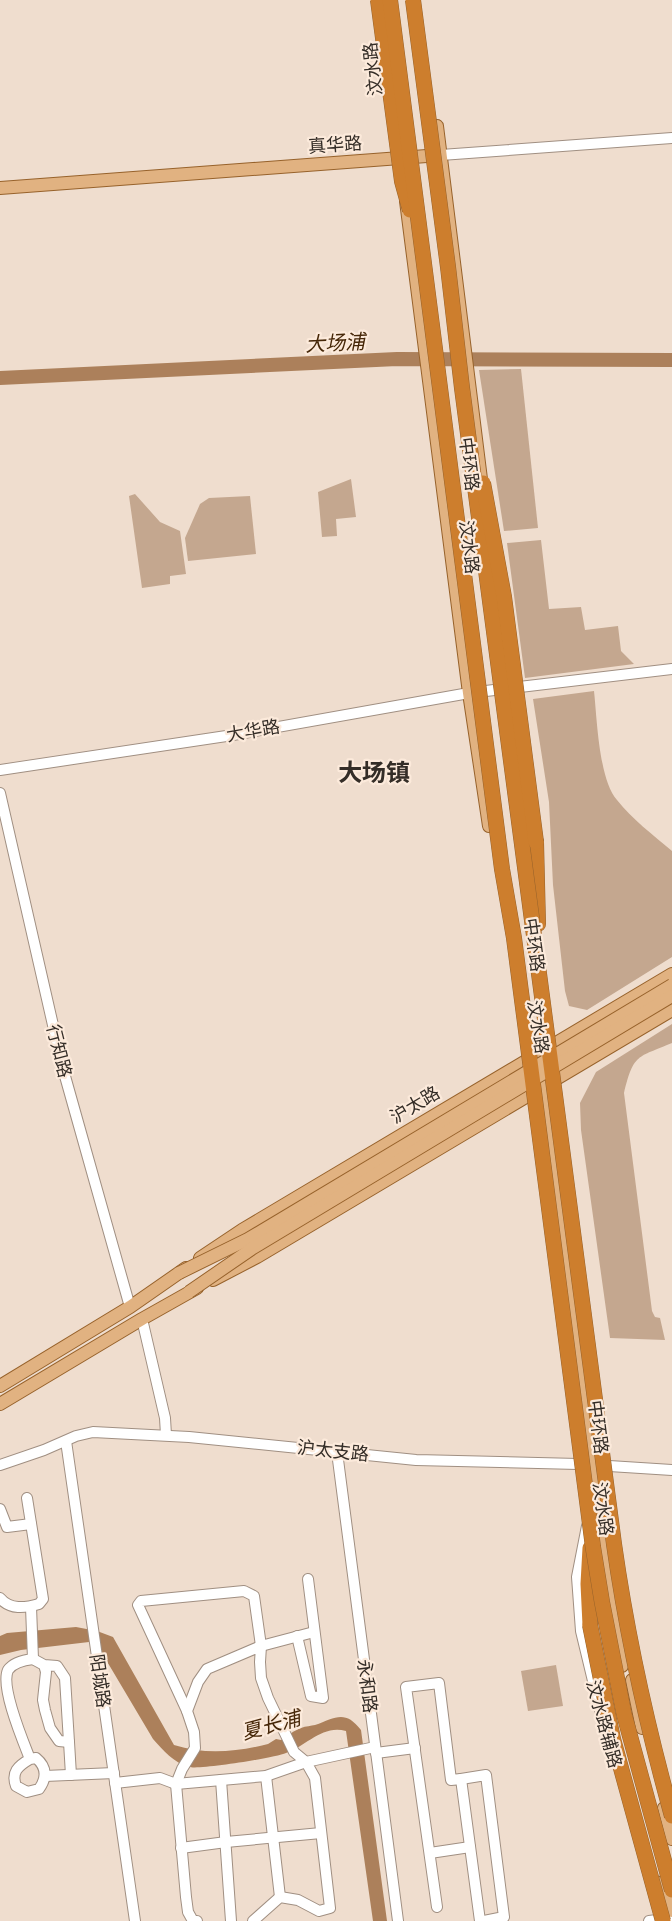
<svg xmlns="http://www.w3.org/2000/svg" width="672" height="1921" viewBox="0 0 672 1921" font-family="'Archivo Narrow','Noto Sans SC',sans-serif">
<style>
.green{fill:#c4a78f}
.water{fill:#ac805b}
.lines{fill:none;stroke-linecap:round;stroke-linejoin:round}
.river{stroke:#ac805b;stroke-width:14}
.minor-casing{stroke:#a08f82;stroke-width:12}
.major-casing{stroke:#97622b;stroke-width:14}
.highway-casing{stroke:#97622b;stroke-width:16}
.minor{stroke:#fff;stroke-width:10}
.major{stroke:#e1b281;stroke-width:12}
.highway{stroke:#cd7e2d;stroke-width:15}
.major-bridge-casing{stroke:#97622b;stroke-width:14;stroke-linecap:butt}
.highway-bridge-casing{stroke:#97622b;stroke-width:16;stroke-linecap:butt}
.major-bridge{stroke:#e1b281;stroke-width:12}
.highway-bridge{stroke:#cd7e2d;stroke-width:15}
.labels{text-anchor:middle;stroke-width:4.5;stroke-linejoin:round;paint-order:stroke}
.street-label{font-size:18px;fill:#342d27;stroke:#fceadb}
.water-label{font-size:20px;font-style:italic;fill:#462708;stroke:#fceadb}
.district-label{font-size:24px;font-weight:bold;fill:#342d27;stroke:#fceadb}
</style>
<rect width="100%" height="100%" fill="#efddce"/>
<g class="green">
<path d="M521 369 538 528 504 531 479 370Z"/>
<path d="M351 479 356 517 336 519 337 536 322 537 318 492Z"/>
<path d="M135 494 160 522 180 531 186 574 170 576V584L142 588 129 496Z"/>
<path d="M250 496 256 554 188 561 185 538 200 504 209 498Z"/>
<path d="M541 540 549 609 581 607 585 630 618 626 621 651 634 664 525 678 507 543Z"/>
<path d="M594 691C597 719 599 780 617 800 632 819 653 835 672 851V957L587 1010 569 1006 565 991 553 885 549 802 533 699Z"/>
<path d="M672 1024V1043C637 1058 634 1053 624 1093L652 1311 655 1317 660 1318 665 1340 610 1338 581 1130 580 1103 596 1072Z"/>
<path d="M556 1665 563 1706 528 1711 521 1671Z"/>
</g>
<path class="water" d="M76 1627 97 1631 113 1637 174 1745C205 1755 236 1752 268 1744L276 1739 281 1740C287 1736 295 1730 301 1728 306 1726 311 1726 315 1725 335 1718 345 1709 361 1730L387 1921H373L346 1731C323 1724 306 1746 286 1753 274 1758 200 1770 189 1767 174 1763 163 1750 153 1739L99 1648 89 1642 21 1650 0 1655V1636L7 1633Z"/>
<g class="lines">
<path class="river" d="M0 378 397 359 672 360"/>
<g class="minor-casing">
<g id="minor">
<path d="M441 155 672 138"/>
<path d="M0 770 233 735 469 693 672 669"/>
<path d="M0 793 63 1069 130 1307"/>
<path d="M142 1319 165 1418 166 1435"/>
<path d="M66 1441 135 1921"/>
<path d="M337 1452 398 1921"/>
<path d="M0 1465 44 1450 76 1436 93 1432 189 1437 416 1460 578 1464 672 1470"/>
<path d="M0 1509 7 1527 31 1524"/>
<path d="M587 1526 577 1577 581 1631 601 1714"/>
<path d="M0 1598C10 1610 25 1608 39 1604L43 1599 27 1498"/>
<path d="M297 1636 311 1696 323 1698 308 1579"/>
<path d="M33 1659 44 1665 46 1672 43 1700 45 1710 50 1728 59 1741 69 1742 65 1678 57 1666 44 1665"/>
<path d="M187 1711 138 1605 141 1601 244 1591 254 1596 261 1646 314 1632"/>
<path d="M69 1742 71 1775"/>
<path d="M376 1753 415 1748"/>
<path d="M30 1759 36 1758C47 1767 47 1778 39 1789L27 1792 16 1786C11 1772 18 1766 30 1759 23 1741 0 1687 8 1670 13 1663 24 1660 33 1659L31 1607"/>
<path d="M45 1776 114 1773"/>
<path d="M266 1776 280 1897"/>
<path d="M461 1779 486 1775 504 1917 484 1921"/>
<path d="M221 1780 231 1921"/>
<path d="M115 1783 160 1778 176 1784 266 1776 306 1762 375 1747"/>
<path d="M181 1848 226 1842 321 1833"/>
<path d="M430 1853 470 1847"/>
<path d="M437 1907 406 1687 439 1683 451 1780 461 1779 480 1921"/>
<path d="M197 1921H193L188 1912 186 1897 176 1784 182 1769 195 1748 194 1732 187 1711 198 1682 207 1669 261 1646 260 1662 261 1678 268 1698 294 1752 306 1762 315 1778 330 1908 319 1911 298 1900 280 1897 253 1921"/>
<path d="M649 1921 672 1918"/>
</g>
</g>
<g class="major-casing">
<g id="major">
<path d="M437 126 482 487"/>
<path d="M0 188 440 155"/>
<path d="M406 201 469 693 489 826"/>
<path d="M541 1088 591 1465 622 1666"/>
<path d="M200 1258 242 1230 672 974"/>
<path d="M213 1280 257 1257 672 1010"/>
<path d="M0 1386 130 1307 186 1268"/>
<path d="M0 1404 142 1319 197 1288"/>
<path d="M632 1680 642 1728"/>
<path d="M664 1808 672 1839"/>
<path d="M664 1881 672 1911"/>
</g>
</g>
<g class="highway-casing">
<g id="highway">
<path d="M536 842 538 924"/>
<path d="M590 1548 588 1584 590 1625"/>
</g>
</g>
<use href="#minor" class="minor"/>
<use href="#major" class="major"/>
<use href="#highway" class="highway"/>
<g class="major-bridge-casing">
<g id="major-bridge">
<path d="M179 1273 248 1239 672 985"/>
<path d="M189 1292 253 1248 672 996"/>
</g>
</g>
<g class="highway-bridge-casing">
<g id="highway-bridge">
<path d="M378 0 402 181 410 210"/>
<path d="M390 0 502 869 514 938 593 1547 602 1602 624 1714 672 1890"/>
<path d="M413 0 448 267 462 388 614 1544C627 1636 647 1726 672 1816"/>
<path d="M483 483 504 597 536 842"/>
<path d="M590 1625 613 1739 663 1921"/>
</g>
</g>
<use href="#major-bridge" class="major-bridge"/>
<use href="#highway-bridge" class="highway-bridge"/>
</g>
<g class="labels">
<g class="street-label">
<text transform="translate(373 69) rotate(-96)" y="6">汶水路</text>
<text transform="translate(335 145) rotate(-4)" y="6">真华路</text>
<text transform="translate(469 464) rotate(83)" y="6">中环路</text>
<text transform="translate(469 547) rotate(83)" y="6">汶水路</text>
<text transform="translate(253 731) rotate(-10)" y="6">大华路</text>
<text transform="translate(534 945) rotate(82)" y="6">中环路</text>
<text transform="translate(538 1027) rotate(81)" y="6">汶水路</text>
<text transform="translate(59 1051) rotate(76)" y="6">行知路</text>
<text transform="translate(415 1105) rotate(-31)" y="6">沪太路</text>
<text transform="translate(598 1427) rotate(83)" y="6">中环路</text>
<text transform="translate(333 1451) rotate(6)" y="6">沪太支路</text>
<text transform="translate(603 1509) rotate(82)" y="6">汶水路</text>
<text transform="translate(100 1681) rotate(82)" y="6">阳城路</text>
<text transform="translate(367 1686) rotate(83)" y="6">永和路</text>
<text transform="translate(604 1724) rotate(75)" y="6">汶水路辅路</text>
</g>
<g class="water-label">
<text transform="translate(335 343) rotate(-3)" y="7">大场浦</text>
<text transform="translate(271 1725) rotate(-15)" y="7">夏长浦</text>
</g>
<g class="district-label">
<text x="374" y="781">大场镇</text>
</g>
</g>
</svg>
